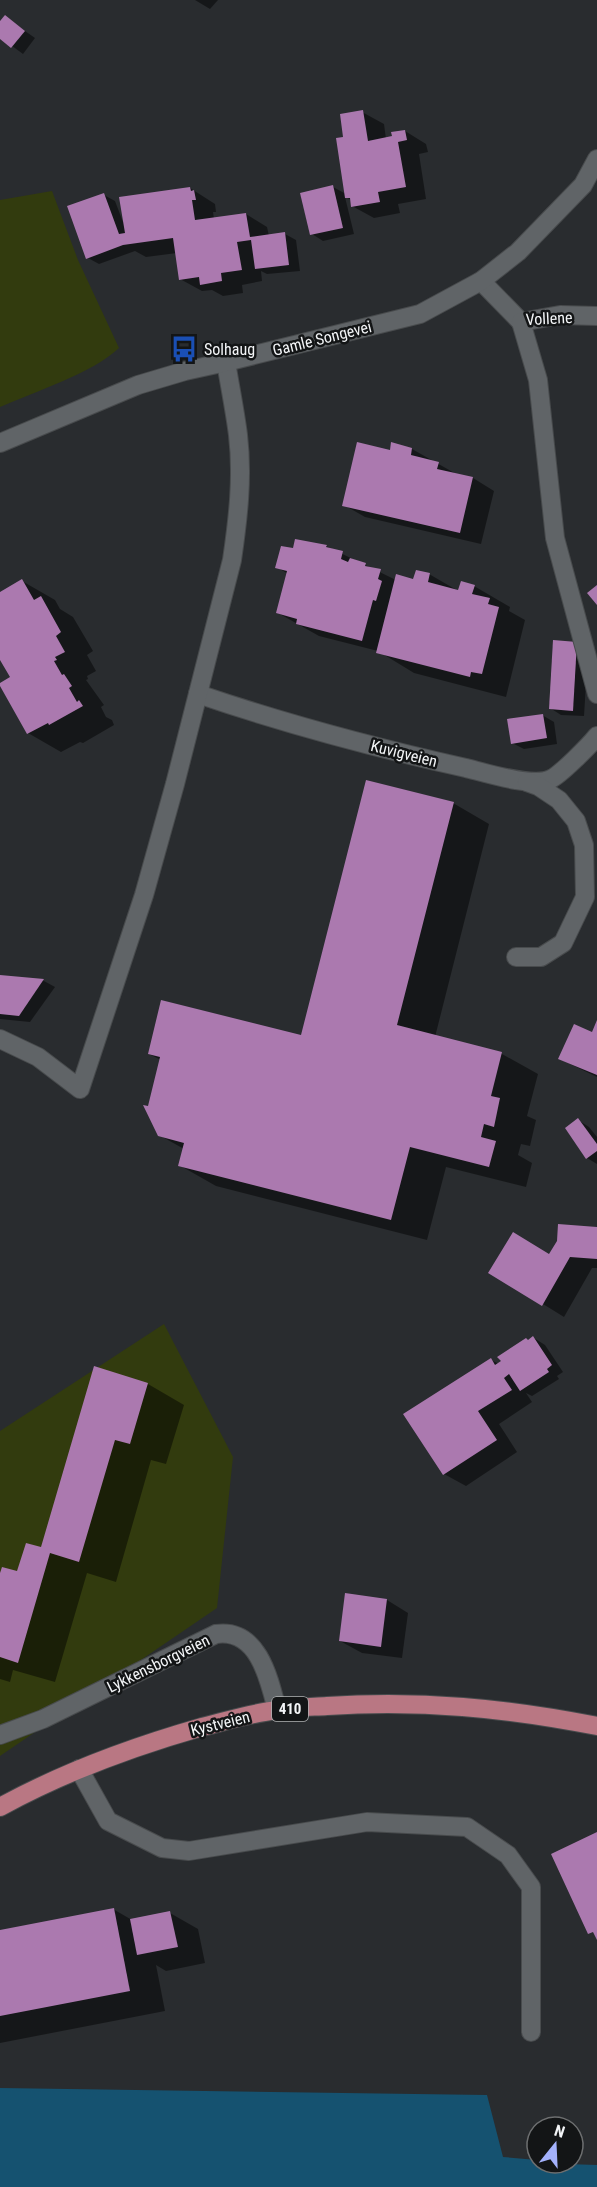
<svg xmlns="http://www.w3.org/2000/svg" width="597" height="2187" viewBox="0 0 597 2187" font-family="'Roboto Condensed',sans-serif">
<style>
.green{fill:#323b0e}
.water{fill:#155270}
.shadow{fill:#0007}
.building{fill:#ab79af}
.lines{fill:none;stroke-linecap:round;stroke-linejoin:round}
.lane-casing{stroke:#484b4d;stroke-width:20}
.street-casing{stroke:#484b4d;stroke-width:20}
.secondary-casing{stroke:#484b4d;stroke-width:20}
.primary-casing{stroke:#484b4d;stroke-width:20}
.lane{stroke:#606467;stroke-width:18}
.street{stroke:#606467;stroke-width:18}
.secondary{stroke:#606467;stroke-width:18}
.primary{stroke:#b97783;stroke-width:18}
.labels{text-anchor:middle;stroke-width:5;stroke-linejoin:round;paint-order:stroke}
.shield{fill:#131516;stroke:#b0b2b4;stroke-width:1.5}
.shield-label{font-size:15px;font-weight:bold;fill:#f3f5f7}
.street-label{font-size:16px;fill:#f3f5f7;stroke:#131516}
.poi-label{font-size:16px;fill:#f3f5f7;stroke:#131516;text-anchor:start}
</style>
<rect width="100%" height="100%" fill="#292c2f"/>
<g class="green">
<path d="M52 191 78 260 119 348C93 373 34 392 0 407V200Z"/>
<path d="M164 1324 233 1457 217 1608 0 1756V1431Z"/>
</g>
<path class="water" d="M0 2088 487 2095 503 2157 537 2160V2163L597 2165V2187H0Z"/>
<g class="shadow">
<path d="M195 0H218L210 9Z"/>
<path d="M5 17 35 38 23 54 0 37V20L2 21Z"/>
<path d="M362 112 384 124 386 139 405 131 426 144 428 152 419 154 426 199 398 204 400 213 374 218 352 206V200L345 197 354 234 323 241 312 234 333 187 346 194 345 138Z"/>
<path d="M190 188 215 204 216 212H213L214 219 246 214 267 227 269 236 285 234 296 240 300 271 267 274 261 271 262 281 242 285 243 293 223 296 212 290 202 291 180 279 177 253 146 257 135 251 99 264 88 258 104 195 115 201 123 222Z"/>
<path d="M412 449 458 475 473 478 494 491 481 544 365 517 344 505 391 452Z"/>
<path d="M326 546 396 580 414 581 429 574 460 592 474 586 510 607 509 611 525 620 506 697 414 673 378 651 319 636 278 613 288 574 277 567 294 550Z"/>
<path d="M22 581 55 600 60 609 73 617 93 651 87 655 96 671 87 676 88 679 86 680 104 705 101 707 106 717 112 720 114 725 83 743 80 742 61 752 28 733 0 684 12 678 0 657V593Z"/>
<path d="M554 641 588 650 584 716 561 715 550 708Z"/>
<path d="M542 715 554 722 557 744 524 749 512 743Z"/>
<path d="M453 803 489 824 435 1037 502 1054 538 1074 527 1116 536 1120 530 1146 521 1144 518 1155 532 1163 526 1187 446 1167 427 1240 216 1186 179 1165 184 1149 159 1135 149 1108 161 1060 149 1054 302 1037Z"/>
<path d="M0 977 44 981 55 987 30 1022 0 1019Z"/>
<path d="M597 1023V1077L560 1059 592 1034Z"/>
<path d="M578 1120 589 1127 597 1137V1164L587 1158Z"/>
<path d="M597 1229V1268H592L564 1317 543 1304 550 1256Z"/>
<path d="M534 1338 545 1345 563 1372 557 1376 559 1379 532 1396 526 1393 532 1402 499 1424 517 1452 466 1486 444 1474 491 1360 499 1364Z"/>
<path d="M148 1384 184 1405 166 1464 151 1460 116 1582 87 1573 55 1682 13 1670 10 1682 0 1679V1578L18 1573 42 1549Z"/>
<path d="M347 1595 387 1600 408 1613 402 1658 362 1653 340 1641Z"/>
<path d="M113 1909 132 1920 170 1913 198 1929 205 1963 166 1971 156 1965 165 2011 0 2043V1931Z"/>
</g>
<g class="building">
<path d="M5 15 25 31 11 48 0 39V21Z"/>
<path d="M363 110 368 141 392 136 391 132 405 130 407 140 398 142 406 187 378 192 380 202 351 207 350 198H345L336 138 343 137 340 114Z"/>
<path d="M333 185 343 228 310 235 300 193Z"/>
<path d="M190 187 191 191 194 190 196 200H192L195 220 246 213 250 237 285 232 289 265 255 269 251 240 237 242 242 270 221 273 222 281 200 285 199 277 179 280 173 238 123 245 86 259 67 206 104 193 119 234 125 233 119 197Z"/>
<path d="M357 442 390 450 391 442 412 448 411 455 439 462 437 469 473 477 460 533 342 506Z"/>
<path d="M295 539 327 545 326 547 343 551 341 559 348 562 350 558 366 563 365 566 381 569 378 579 382 581 376 601 373 600 362 641 296 624 297 619 276 613 287 571 275 568 281 546 293 548Z"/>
<path d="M416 570 430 573 428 582 458 590 461 581 475 585 472 594 490 598 488 604 499 607 482 674 471 672 470 677 376 653 396 574 413 579Z"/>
<path d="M22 579 34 600 41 596 61 632 56 636 65 652 55 657 57 660 54 661 62 675 64 674 72 686 69 688 77 702 79 700 83 706 49 725 48 723 27 734 0 686V683L10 677 0 660V592Z"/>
<path d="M597 585V605L587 593Z"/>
<path d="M553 640 577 642 573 711 549 709Z"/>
<path d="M543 714 547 738 511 744 507 719Z"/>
<path d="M366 780 454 802 397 1025 502 1052 491 1096 500 1098 494 1127 484 1124 481 1137 496 1141 489 1167 410 1147 391 1220 178 1166 184 1143 158 1136 143 1105 148 1106 160 1057 148 1054 161 1000 301 1035Z"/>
<path d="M0 975 44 979 19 1016 0 1014Z"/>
<path d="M597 1020V1075L558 1059 574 1024 592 1032Z"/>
<path d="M578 1118 597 1144V1151L586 1159 565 1128Z"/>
<path d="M558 1224 597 1227V1259L570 1257 542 1306 488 1273 513 1232 549 1254 557 1241Z"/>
<path d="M533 1336 552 1365 547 1369 549 1372 520 1391 509 1374 504 1378 512 1390 478 1411 497 1440 443 1475 403 1414 491 1358 495 1365 501 1361 497 1357 526 1338 528 1340Z"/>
<path d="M94 1366 148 1383 130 1444 115 1440 79 1562 50 1553 18 1663 0 1657V1573L2 1567 17 1571 26 1543 41 1547Z"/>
<path d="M345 1593 387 1599 381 1647 339 1641Z"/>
<path d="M597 1832V1940L593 1932 588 1934 551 1854Z"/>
<path d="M114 1908 130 1991 0 2016V1930Z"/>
<path d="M170 1911 178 1947 137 1955 130 1919Z"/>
</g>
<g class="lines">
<g class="lane-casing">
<g id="lane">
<path d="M198 694C286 724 376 748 466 768 486 773 533 788 551 779 560 775 590 745 597 736"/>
<path d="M516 957H541L563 943 585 897 584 845 576 821 559 800 538 786 527 782"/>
</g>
</g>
<g class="street-casing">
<g id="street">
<path d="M481 281 521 322 560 315 597 316"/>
<path d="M521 322 538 380 555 538 597 694"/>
<path d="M0 1039 38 1057 80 1089 144 895 175 784 232 560C238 519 243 477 238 435 235 411 230 387 226 362"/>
<path d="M0 1735 43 1719 216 1634C258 1628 269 1678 277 1710"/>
<path d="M79 1769 108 1821 162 1848 189 1851 367 1822 467 1827 508 1855 531 1887V2032"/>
</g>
</g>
<g class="secondary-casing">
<path id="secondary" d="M0 443 138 385 185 371 226 362 420 314 481 281 518 252 583 185 597 159"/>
</g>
<g class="primary-casing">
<path id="primary" d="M0 1807C64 1772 132 1747 202 1727 226 1721 252 1713 277 1710 293 1707 310 1707 327 1706 421 1700 505 1708 597 1726"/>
</g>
<use href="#lane" class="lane"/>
<use href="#street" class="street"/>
<use href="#secondary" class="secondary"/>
<use href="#primary" class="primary"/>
</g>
<defs>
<g id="bus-bare" transform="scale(2.07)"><path d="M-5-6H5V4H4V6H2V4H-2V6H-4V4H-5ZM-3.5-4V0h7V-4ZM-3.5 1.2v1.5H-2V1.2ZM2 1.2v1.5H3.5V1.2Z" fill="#1a4fb4" stroke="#131516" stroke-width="2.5" paint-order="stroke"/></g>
</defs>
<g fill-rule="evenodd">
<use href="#bus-bare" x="184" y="349"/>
</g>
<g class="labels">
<rect class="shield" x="272" y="1697" width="36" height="24" rx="4.5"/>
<g class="shield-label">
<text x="290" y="1714">410</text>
</g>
<g class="street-label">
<text transform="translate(549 318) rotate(-3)" y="6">Vollene</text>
<text transform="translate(322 338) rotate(-14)" y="6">Gamle Songevei</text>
<text transform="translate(404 753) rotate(14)" y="6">Kuvigveien</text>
<text transform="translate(158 1663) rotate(-26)" y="6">Lykkensborgveien</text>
<text transform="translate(220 1723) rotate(-14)" y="6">Kystveien</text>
</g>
<g class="poi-label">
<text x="204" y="355">Solhaug</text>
</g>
</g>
<g transform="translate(555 2145) rotate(18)"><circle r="28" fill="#131516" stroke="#6d6f70" stroke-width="1.5"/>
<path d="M0-4.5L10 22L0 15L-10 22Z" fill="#a4b2fc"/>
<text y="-9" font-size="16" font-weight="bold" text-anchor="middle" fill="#f3f5f7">N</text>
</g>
</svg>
